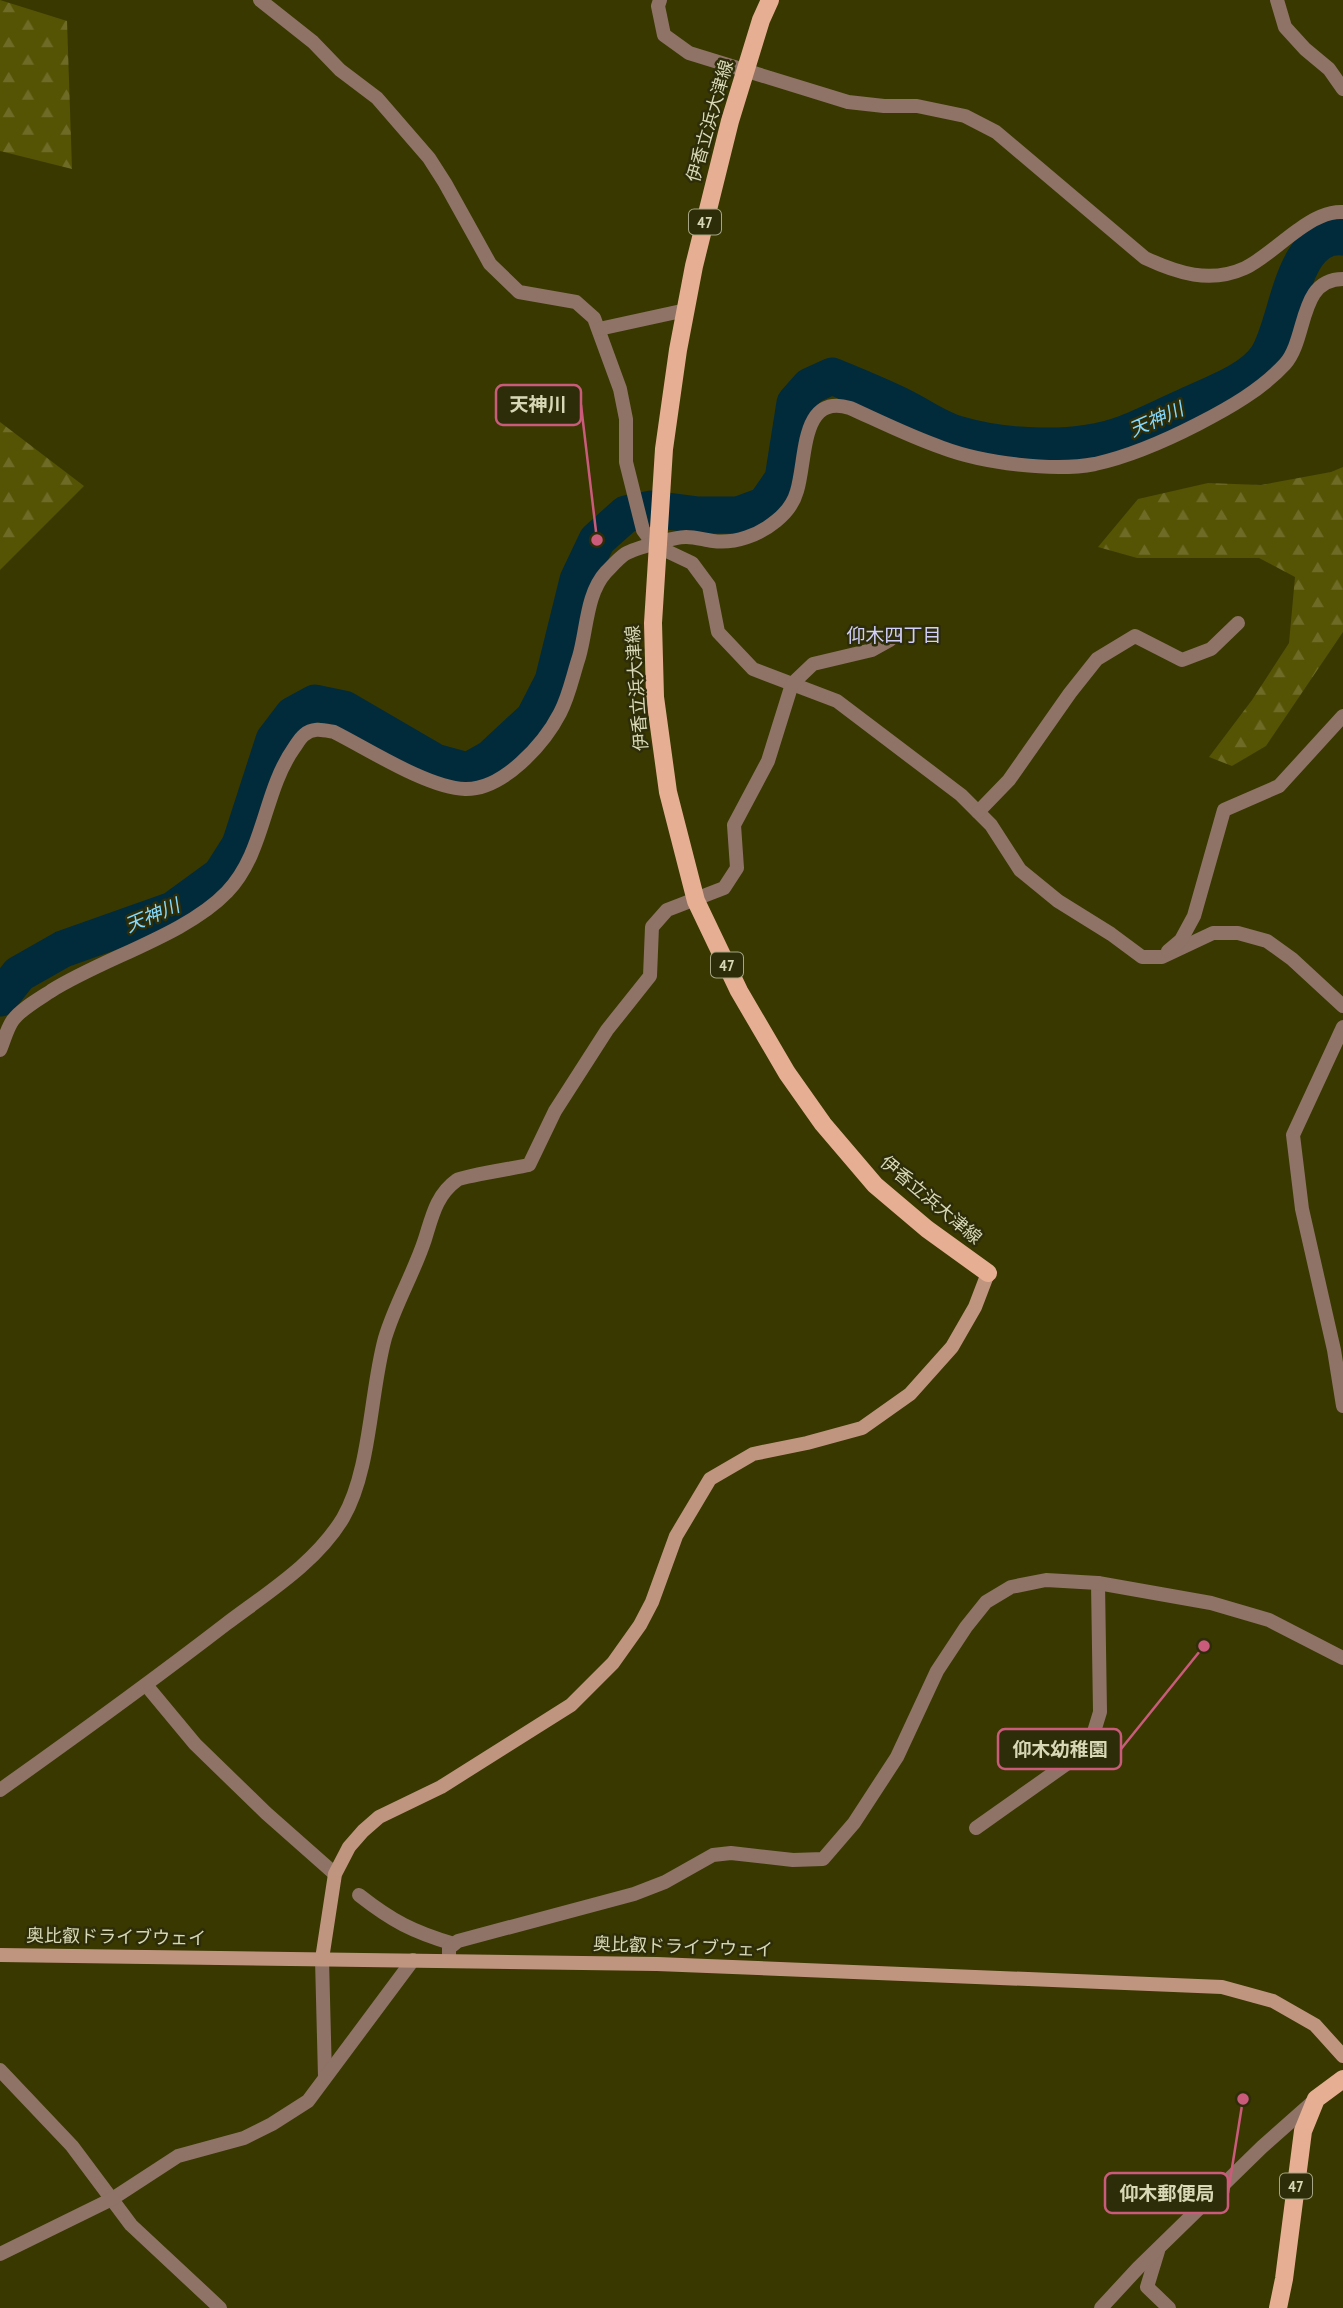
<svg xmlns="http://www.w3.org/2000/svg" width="1343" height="2308" viewBox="0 0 1343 2308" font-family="'PT Sans Narrow','Noto Sans JP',sans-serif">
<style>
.forest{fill:url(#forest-firs)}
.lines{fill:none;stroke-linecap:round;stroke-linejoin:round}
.river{stroke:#012b3b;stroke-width:37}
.street{stroke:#8e7366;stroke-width:14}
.secondary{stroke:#c0957f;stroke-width:14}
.primary{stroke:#e6af93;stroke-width:18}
.labels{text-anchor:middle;stroke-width:5;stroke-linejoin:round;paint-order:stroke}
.shield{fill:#2e2d09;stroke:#a5a583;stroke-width:2}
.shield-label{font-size:16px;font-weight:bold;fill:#d8d8b7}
.street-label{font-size:18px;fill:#d8d8b7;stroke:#2e2d09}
.water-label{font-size:19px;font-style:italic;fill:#85d9fe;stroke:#2e2d09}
.neighbourhood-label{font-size:19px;fill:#d2cffb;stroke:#2e2d09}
.leader{fill:none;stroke:#ca5b7b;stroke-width:2.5}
.callout-dot{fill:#ca5b7b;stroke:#2e2d09;stroke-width:2.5}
.callout{fill:#2e2d09;stroke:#ca5b7b;stroke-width:2.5}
.callout-label{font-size:19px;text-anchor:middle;font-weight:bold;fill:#d8d8b7}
</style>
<defs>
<pattern id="forest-firs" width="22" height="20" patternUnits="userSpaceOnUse" patternTransform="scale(1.75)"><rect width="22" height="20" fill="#555304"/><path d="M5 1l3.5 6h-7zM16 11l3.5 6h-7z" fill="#6d6b26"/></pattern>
</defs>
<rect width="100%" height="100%" fill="#393801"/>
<g class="forest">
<path d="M0 0 67 21 72 169 0 151Z"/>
<path d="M0 422 84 486 0 570Z"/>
<path d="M1343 467V632L1266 746 1232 766 1209 757 1252 700 1289 643 1295 577 1259 558H1137L1098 547 1138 499 1208 483 1261 485 1331 472Z"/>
</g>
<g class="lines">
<path class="river" d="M0 998 19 974 63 949 173 910 221 875 240 845 274 740 293 715 315 703 344 709 435 762 468 771 491 758 534 718 553 681 578 580 597 540 626 514 652 509 698 515H738L765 505 783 479 795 403 810 386 832 376C856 386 881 396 905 408 921 416 939 429 957 434 1004 448 1077 452 1124 434 1145 426 1166 415 1187 406 1212 394 1251 381 1267 357 1289 324 1290 232 1343 237"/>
<g class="street">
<path d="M260 0 313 42 340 70 377 98 429 158 445 183 490 264 519 292 576 302 594 318 620 389 626 419V462L643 530 654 545 692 563 709 586 718 632 753 669 837 701 961 795 991 825 1020 870 1058 901 1111 934 1142 957H1162L1213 933H1238L1267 941 1292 959 1343 1006"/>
<path d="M660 0 658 6 664 35 689 53 848 102 884 106H917L965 116 996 132 1145 258C1177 273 1210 284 1245 268 1262 260 1282 241 1298 230 1310 221 1327 211 1343 212"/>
<path d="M1277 0 1285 27 1305 49 1329 69 1343 89"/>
<path d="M599 329 686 310"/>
<path d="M978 812 1009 780 1070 693 1097 659 1135 636 1182 660 1211 649 1238 623"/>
<path d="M1168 951 1181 940 1194 916 1224 810 1279 786 1343 716"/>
<path d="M1343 1027 1293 1135 1302 1209 1334 1350 1343 1406"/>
<path d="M0 1050C4 1041 7 1028 13 1020 21 1009 39 999 51 991 103 958 186 935 227 892 265 852 263 792 294 748 297 744 300 738 304 735 313 727 323 730 334 732 368 749 428 788 465 789 503 790 544 744 560 713 569 696 573 675 579 657 587 630 586 594 606 572 612 566 619 558 625 554 635 548 675 537 686 537 696 537 704 540 713 541 735 544 759 535 776 521 786 513 794 502 797 491 807 458 800 393 850 408 881 422 911 437 943 448 983 463 1053 472 1095 464 1131 456 1165 441 1198 424 1229 408 1261 390 1285 364 1308 338 1298 279 1343 279"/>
<path d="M146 1685 195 1744 266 1813 335 1874"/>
<path d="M0 1790C76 1736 152 1681 226 1624 267 1593 316 1563 343 1518 371 1470 370 1392 385 1338 395 1304 414 1273 425 1239 432 1217 436 1195 457 1180 463 1176 515 1168 529 1165L555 1111 607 1030 650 976 652 927 667 910 724 888 737 868 734 825 768 761 792 684 813 664 872 650 890 640"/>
<path d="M976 1828 1089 1748 1100 1712 1098 1583"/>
<path d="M359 1895C392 1921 413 1932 454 1944"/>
<path d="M322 1959 325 2077"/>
<path d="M449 1961V1948L458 1941 634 1894 665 1882 713 1855 731 1853 793 1860 823 1859 854 1823 897 1757 937 1671 966 1627 986 1602 1011 1587 1046 1580 1098 1583 1211 1603 1269 1620 1343 1658"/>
<path d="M0 2070 72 2146 131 2225 220 2308"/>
<path d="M1158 2251 1147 2287 1169 2308"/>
<path d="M0 2254 112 2199 178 2156 244 2138 272 2124 308 2101 413 1960"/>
<path d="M1101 2308 1138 2268 1262 2147 1315 2100"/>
</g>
<g class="secondary">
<path d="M0 1955 657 1964 1222 1987 1273 2001 1315 2025 1343 2056"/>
<path d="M322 1959 335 1874 349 1847 363 1831 379 1817 441 1787 571 1705 613 1663 640 1625 652 1602 676 1536 710 1479 753 1454 807 1443 862 1428 910 1394 952 1347 975 1307 988 1273"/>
</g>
<g class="primary">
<path d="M770 0 761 20 730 121 694 266 678 350 664 449 653 623 655 697 668 792 696 901 739 991 787 1073 823 1124 875 1185 927 1229 988 1273"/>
<path d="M1278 2308 1284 2279 1303 2131 1316 2099 1343 2079"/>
</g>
</g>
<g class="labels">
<g class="shield">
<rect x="689" y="209.5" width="32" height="25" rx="5"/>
<rect x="711" y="952.5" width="32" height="25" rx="5"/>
<rect x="1280" y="2173.5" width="32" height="25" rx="5"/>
</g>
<g class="shield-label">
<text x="705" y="228">47</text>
<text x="727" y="971">47</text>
<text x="1296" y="2192">47</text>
</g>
<g class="street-label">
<text transform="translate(710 121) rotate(-74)" y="6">伊香立浜大津線</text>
<text transform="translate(637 688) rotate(-94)" y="6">伊香立浜大津線</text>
<text transform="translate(931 1200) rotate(40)" y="6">伊香立浜大津線</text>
<text transform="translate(116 1937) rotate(1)" y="6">奥比叡ドライブウェイ</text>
<text transform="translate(683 1947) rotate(2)" y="6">奥比叡ドライブウェイ</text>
</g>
<g class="water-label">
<text transform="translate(1156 419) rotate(-24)" y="7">天神川</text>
<text transform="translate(152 915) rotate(-23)" y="7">天神川</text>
</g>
<g class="neighbourhood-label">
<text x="894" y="642">仰木四丁目</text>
</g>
</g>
<path class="leader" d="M597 540L581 405M1204 1646L1121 1749M1243 2099L1228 2193"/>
<g class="callout-dot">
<circle cx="597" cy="540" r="7"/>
<circle cx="1204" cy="1646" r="7"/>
<circle cx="1243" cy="2099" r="7"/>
</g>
<g class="callout">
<rect x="496" y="385" width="85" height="40" rx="7"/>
<rect x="998" y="1729" width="123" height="40" rx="7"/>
<rect x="1105" y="2173" width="123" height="40" rx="7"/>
</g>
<g class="callout-label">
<text x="538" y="411">天神川</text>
<text x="1060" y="1756">仰木幼稚園</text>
<text x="1167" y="2200">仰木郵便局</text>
</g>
</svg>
